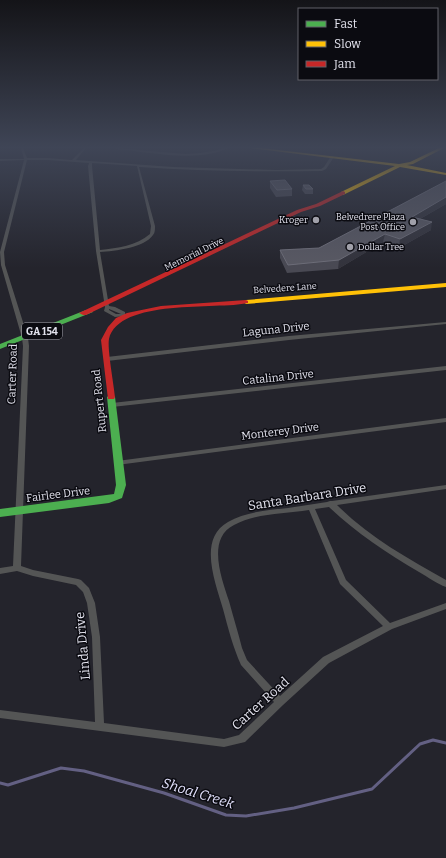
<svg xmlns="http://www.w3.org/2000/svg" width="446" height="858" viewBox="0 0 446 858" font-family="Bitter,serif">
<style>
.lines{fill:none;stroke-linecap:round;stroke-linejoin:round}
.stream{stroke:#636083;stroke-width:3}
.street{fill:#545555;fill-rule:evenodd}
.fast{fill:#4caf50;fill-rule:evenodd}
.slow{fill:#ffc107;fill-rule:evenodd}
.jam{fill:#c62828;fill-rule:evenodd}
.wall{fill:#494953}
.shaded-wall{fill:#33333c}
.building{fill:#595963;stroke:#6e6e79}
.poi-dot{fill:#a0a0a9;stroke:#0b0b11;stroke-width:1.5}
.labels{text-anchor:middle;stroke-width:3;stroke-linejoin:round;paint-order:stroke}
.far-poi-label{font-size:9px;fill:#e2e2ed;stroke:#0b0b11;text-anchor:end}
.far-street-label{font-size:9px;fill:#e2e2ed;stroke:#0b0b11}
.shield{fill:#0b0b11;stroke:#a2a2ab;stroke-width:1}
.shield-label{font-size:10px;font-weight:bold;fill:#e2e2ed}
.street-label{font-size:11px;fill:#e2e2ed;stroke:#0b0b11}
.near-street-label{font-size:13px;fill:#e2e2ed;stroke:#0b0b11}
.near-water-label{font-size:14px;font-style:italic;fill:#e1e0fb;stroke:#0b0b11}
</style>
<rect width="100%" height="100%" fill="#24242c"/>
<g class="lines">
<path class="stream" d="M0 783 8 785 61 768 84 771 164 793 226 815 246 816 294 808 372 789 420 744 433 740 446 743"/>
<g class="street">
<path d="M21 148H23L27 158H48L72 160 84 148H86L76 160 173 167 276 170 321 169 324 167 331 156 334 157 326 169 322 171C261 172 200 171 139 167L155 226C155 229 155 233 153 235 144 248 115 251 100 252L109 306 115 307 125 312V316L115 317 104 311 105 307 96 251 88 166 89 163 48 160H27L4 252 5 265 28 338 29 346 21 566 33 570 78 579 81 580 89 588 95 603 100 637 104 723 224 739 239 735 274 702 241 665C233 647 228 628 223 609 216 584 197 539 228 522 245 512 268 510 288 508 301 506 314 504 327 502L330 501H332L446 485V489L337 505C369 537 407 558 446 580V587C437 584 428 577 419 572 387 553 356 533 329 507L315 509 346 580 390 623 446 603V609L392 629 329 663 283 705 245 742 224 747 0 718V710L95 722 92 637 87 603 83 592 76 585 33 576 17 571 0 574V568L13 566 23 346 22 338 1 265 0 252 24 160 0 161V159H24ZM92 163 137 166 151 226 150 234C136 246 118 248 100 250L92 166ZM109 309 121 314H116L109 310ZM309 510 340 584 383 626 323 657 280 696 247 660 242 648C238 632 233 616 229 601 222 579 206 539 234 525 256 513 284 514 309 510Z"/>
<path d="M115 148 186 154 200 153 213 151 225 148H228C198 163 149 152 116 149Z"/>
<path d="M446 322V324L289 340 107 361 104 359 107 357 289 336Z"/>
<path d="M446 366V370L112 407 109 405 112 403Z"/>
<path d="M446 418V422L117 465 114 463 117 461Z"/>
</g>
<g class="fast">
<path d="M86 310H92L93 312 0 349V344Z"/>
<path d="M111 394 115 397 126 485 122 498 109 503 0 517V509L114 494 116 485 107 397Z"/>
</g>
<g class="slow">
<path d="M251 148H261L399 164 410 162 439 148H444L413 164 407 165 446 173V175L400 167 343 195 341 194V192L395 166Z"/>
<path d="M446 283V287L246 304 243 302 246 300Z"/>
</g>
<g class="jam">
<path d="M343 191 345 192V194L320 206 301 212 86 315H83L79 313 297 210 316 204Z"/>
<path d="M246 300 248 301V303C217 310 119 298 109 339 107 348 114 385 115 397L114 399H108L101 340 108 327 116 318 127 313 161 306Z"/>
</g>
</g>
<g class="wall">
<path d="M270 181 292 189V196L276 197 270 188Z"/>
<path d="M446 181V204L420 219 431 230 399 248 383 242 338 269 287 273 280 258V250L319 248Z"/>
<path d="M303 185 313 189V194H305L302 190Z"/>
</g>
<g class="shaded-wall">
<path d="M446 197V204L411 224 412 217Z"/>
<path d="M432 222 431 230 399 248 400 239Z"/>
<path d="M385 234 383 242 338 269 339 260Z"/>
</g>
<g class="building">
<path d="M285 180 292 189 277 190 270 181Z"/>
<path d="M446 181V197L412 217 432 222 400 239 385 234 339 260 288 265 280 250 319 248Z"/>
<path d="M303 185H309L313 189H306Z"/>
</g>
<linearGradient id="sky" x2="0" y2="1"><stop stop-color="#141418"/><stop offset="0.55" stop-color="#3f4556"/><stop offset="1" stop-color="#3f4556" stop-opacity="0"/></linearGradient>
<rect width="446" height="268" fill="url(#sky)"/>
<g class="poi-dot">
<circle cx="316" cy="220" r="4"/>
<circle cx="413" cy="222" r="4"/>
<circle cx="350" cy="247" r="4"/>
</g>
<g class="labels">
<g class="far-poi-label">
<text x="405" y="220">Belvedrere Plaza<tspan x="405" dy="10">Post Office</tspan></text>
<text x="308" y="223">Kroger</text>
<text x="358" y="250" text-anchor="start">Dollar Tree</text>
</g>
<g class="far-street-label">
<text transform="translate(194 254) rotate(-26)" y="3">Memorial Drive</text>
<text transform="translate(285 288) rotate(-4)" y="3">Belvedere Lane</text>
</g>
<rect class="shield" x="22" y="323" width="40" height="16" rx="3"/>
<g class="shield-label">
<text x="42" y="335">GA 154</text>
</g>
<g class="street-label">
<text transform="translate(276 329) rotate(-6)" y="4">Laguna Drive</text>
<text transform="translate(12 374) rotate(-88)" y="4">Carter Road</text>
<text transform="translate(278 377) rotate(-6)" y="4">Catalina Drive</text>
<text transform="translate(99 401) rotate(-96)" y="4">Rupert Road</text>
<text transform="translate(280 431) rotate(-7)" y="4">Monterey Drive</text>
<text transform="translate(58 494) rotate(-7)" y="4">Fairlee Drive</text>
</g>
<g class="near-street-label">
<text transform="translate(307 496) rotate(-9)" y="5">Santa Barbara Drive</text>
<text transform="translate(82 646) rotate(-95)" y="5">Linda Drive</text>
<text transform="translate(260 703) rotate(-42)" y="5">Carter Road</text>
</g>
<g class="near-water-label">
<text transform="translate(198 793) rotate(17)" y="5">Shoal Creek</text>
</g>
</g>
<rect x="298" y="8" width="140" height="72" fill="#0b0b11" stroke="#616169"/>
<rect x="306" y="21" width="20" height="6" fill="#4caf50" stroke="#616169"/>
<text x="334" y="28" font-size="12" fill="#e2e2ed">Fast</text>
<rect x="306" y="41" width="20" height="6" fill="#ffc107" stroke="#616169"/>
<text x="334" y="48" font-size="12" fill="#e2e2ed">Slow</text>
<rect x="306" y="61" width="20" height="6" fill="#c62828" stroke="#616169"/>
<text x="334" y="68" font-size="12" fill="#e2e2ed">Jam</text>
</svg>
